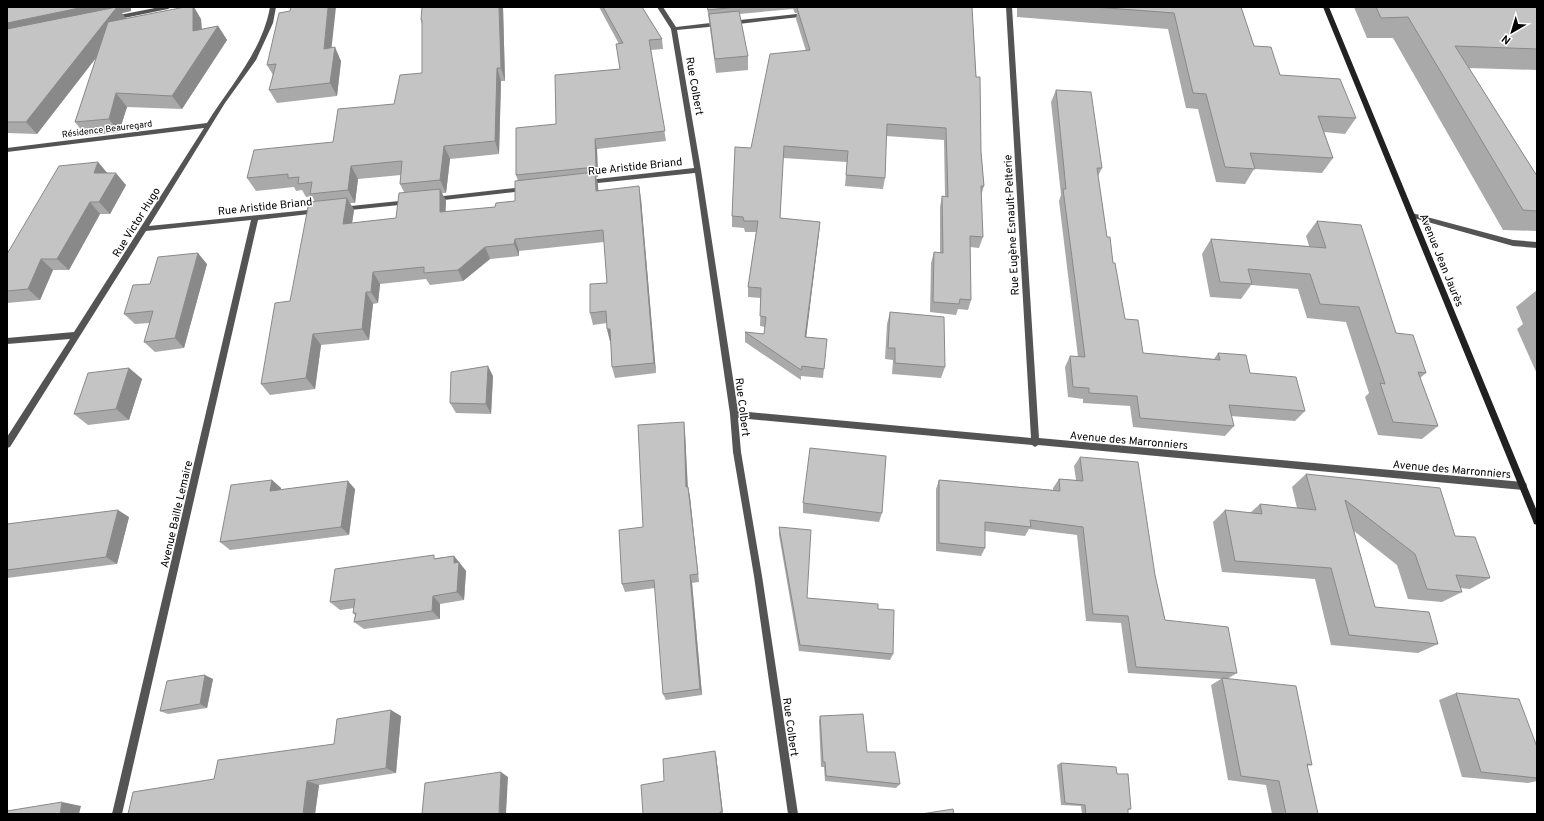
<svg xmlns="http://www.w3.org/2000/svg" width="1544" height="821" viewBox="0 0 1544 821" font-family="Overpass,sans-serif">
<style>
.lines{fill:none;stroke-linecap:round;stroke-linejoin:round}
.lane{fill:#545454;fill-rule:evenodd}
.street{fill:#545454;fill-rule:evenodd}
.secondary{fill:#212121;fill-rule:evenodd}
.wall{fill:#a9a9a9;fill-rule:evenodd}
.shaded-wall{fill:#898989}
.building{fill:#c4c4c4;stroke:#898989}
.labels{text-anchor:middle;stroke-width:3;stroke-linejoin:round;paint-order:stroke}
.far-street-label{font-size:9px;fill:#000;stroke:#fff}
.street-label{font-size:11px;fill:#000;stroke:#fff}
</style>
<rect width="100%" height="100%" fill="#fff"/>
<g class="lines">
<path class="lane" d="M1410 213H1412L1513 240 1537 242V248L1513 246 1410 217 1409 215Z"/>
<g class="street">
<path d="M160 7H171L168 9 114 20 111 18 114 16Z"/>
<path d="M270 7H276L273 23 256 60 225 103 149 226 318 209 321 211 318 213 258 220 122 814H112L251 220 146 231 10 447 7 448V437L70 339 7 344V338L74 332 204 128 7 152V148L207 123C230 86 262 52 270 7Z"/>
<path d="M657 7H663L676 27 719 22 722 24 719 26 677 30 701 170 738 411 1031 438 1006 7H1012L1039 438 1523 482 1526 483 1527 486 1526 489 1523 490 1038 445 1035 447 1032 445 738 418 741 452 762 576 798 814H788L754 576 733 452 730 414 695 173 588 184 585 182 588 180 694 168 671 29Z"/>
<path d="M806 13 808 14V16L730 25 727 23 730 21Z"/>
<path d="M524 187 527 189 524 191 435 201 432 199 435 197Z"/>
<path d="M409 200 412 202 409 204 341 211 338 209 341 207Z"/>
</g>
<path class="secondary" d="M1323 7H1329L1537 511V525L1534 524 1533 521Z"/>
</g>
<g class="wall">
<path d="M7 7H131V11L122 13 126 19H201L202 29 218 26 227 40 182 109 127 107 119 132 86 136 75 122 96 58 37 134 7 133Z"/>
<path d="M503 7 505 81H501L499 154 450 159 446 193H442L446 201 445 212 495 207 515 201 518 181 516 175 556 124 620 69 619 44 599 7H642L662 39 663 49 651 50 666 141 597 149 598 177H596L598 185V190L641 199 656 373 615 378 612 367 611 340 610 341 607 329V323L593 325 590 313 607 283 604 242 519 251V256L490 259 463 281 430 285 426 279 380 284 378 303 373 304 369 340 321 345 315 389 270 395 261 384 290 301 315 202 312 196 306 197 302 190 296 191 294 187 256 191 247 178 333 142 394 104 422 73V24L421 20ZM401 175 400 184 404 192 396 218 352 223 354 210 350 203H355L358 179Z"/>
<path d="M707 7H972L981 152 984 186 981 196 983 237 979 248 970 247 971 300 968 310 958 309 956 315 930 312 931 263 934 252 940 253V207L942 196H945L944 140 886 136 885 178 883 189 845 186 847 162 783 158 780 218 820 222 819 233 806 337 827 339 823 378 801 376V380L745 342V332L764 334 765 327 760 326 761 298 748 297V287L756 232H745L744 228 732 227V216L751 148 806 51 796 19 797 13H795L793 9 739 14 748 56V70L716 73Z"/>
<path d="M1017 7H1241L1254 46 1280 75 1356 118 1345 134 1324 132 1333 158 1322 173 1254 169 1245 184 1216 182 1198 109 1186 108 1168 29 1017 17Z"/>
<path d="M1354 7H1537V70L1469 68 1537 176V231L1503 230 1393 38H1367Z"/>
<path d="M332 48 341 61 337 96 277 103 269 90 273 75 267 65Z"/>
<path d="M1056 90 1102 168 1098 176 1107 237 1125 319 1143 353 1214 359 1218 353 1250 373 1305 411 1295 421 1231 416 1234 426 1225 436 1133 427 1130 406 1083 403V399L1068 397 1065 367 1070 356 1078 357 1059 201 1061 195 1051 102Z"/>
<path d="M98 162 107 173 126 185 110 214H100L69 270H53L40 300 7 303V254Z"/>
<path d="M1317 221 1396 333 1426 373 1420 378 1438 426 1422 439 1378 435 1365 397 1369 393 1346 322 1307 318 1298 289 1251 285 1241 299 1210 297 1202 254 1211 239 1309 246 1306 236Z"/>
<path d="M207 264 184 348 155 352 144 342 150 323 135 324 124 314 150 284Z"/>
<path d="M1537 290V374L1517 329 1523 324 1516 307Z"/>
<path d="M890 312 945 367 941 378 892 374 893 360 885 359 887 324Z"/>
<path d="M129 368 142 379 129 420 88 425 74 414Z"/>
<path d="M493 376 491 414 456 413 450 403Z"/>
<path d="M684 422 685 432 688 487 690 497 699 582 692 583 702 695 666 700 663 694 655 588 625 592 622 584Z"/>
<path d="M1080 457 1155 575 1165 620 1237 673 1227 679 1312 765 1307 766 1318 814H1272L1266 785 1228 780 1211 685 1221 679 1128 673 1121 623 1086 621 1077 535 1029 529 1025 536 985 531V548L981 556 936 551V489L939 480 1053 490V488L1059 479 1076 480 1074 466Z"/>
<path d="M1306 474 1455 536 1490 578 1470 589 1460 588 1462 592 1442 602 1408 599 1397 565 1354 531 1375 607 1438 644 1418 653 1331 645 1315 579 1222 572 1213 522 1225 510 1250 513 1260 504 1297 508 1292 487Z"/>
<path d="M272 480 281 488V490L355 489 349 535 230 550 220 542Z"/>
<path d="M803 503 882 513 879 522 803 513Z"/>
<path d="M129 517 117 564 7 578V524Z"/>
<path d="M779 527 807 598 878 609 893 654 890 660 799 651 779 535Z"/>
<path d="M454 556 466 571 464 600 440 604V619L364 629 354 622 355 615 353 613 354 608 340 610 330 602 437 558Z"/>
<path d="M213 679 207 708 168 714 160 711Z"/>
<path d="M1456 693 1537 747V781L1528 783 1462 777 1439 700Z"/>
<path d="M401 716 396 773 319 785 315 814H128L214 779 334 744Z"/>
<path d="M820 716 867 752 900 784 896 788 825 781 824 767H821L819 721Z"/>
<path d="M716 755 723 814H643L664 781Z"/>
<path d="M1061 763 1117 774 1131 809 1128 810V814H1082L1081 806 1061 805 1057 765Z"/>
</g>
<g class="shaded-wall">
<path d="M84 7H131V11L122 13 126 19 37 134 26 122 7 37V23Z"/>
<path d="M193 7H194L201 19 202 45 193 31Z"/>
<path d="M328 7H336L330 62 324 49Z"/>
<path d="M499 7H503L505 81 501 68Z"/>
<path d="M218 26 227 40 182 109 172 96Z"/>
<path d="M335 47 341 61 337 96 330 83Z"/>
<path d="M497 68 501 81 499 154 495 141Z"/>
<path d="M116 93 127 107 119 132 109 119Z"/>
<path d="M595 139 597 149 598 177 596 167Z"/>
<path d="M444 146 450 159 446 193 440 180Z"/>
<path d="M98 162 108 174 94 173Z"/>
<path d="M351 166 358 179 355 203 348 190Z"/>
<path d="M595 172 598 185 599 203 596 191Z"/>
<path d="M116 173 126 185 110 214 99 202Z"/>
<path d="M639 186 641 199 656 373 654 363Z"/>
<path d="M440 189 446 201 445 224 440 212Z"/>
<path d="M347 198 354 210 350 236 343 224Z"/>
<path d="M90 202 100 214 69 270 57 259Z"/>
<path d="M820 222 819 233 805 347V337Z"/>
<path d="M515 239 519 251V256L514 244Z"/>
<path d="M485 247 490 259 463 281 458 270Z"/>
<path d="M198 253 207 264 184 348 175 338Z"/>
<path d="M41 259 53 270 40 300 28 289Z"/>
<path d="M373 272 380 284 378 303 371 292Z"/>
<path d="M366 292 373 304 369 340 362 329Z"/>
<path d="M607 329H610L613 340 610 341Z"/>
<path d="M313 334 321 345 315 389 306 378Z"/>
<path d="M488 366 493 376 491 414 486 404Z"/>
<path d="M129 368 142 379 129 420 116 409Z"/>
<path d="M684 422 685 432 688 497 686 487Z"/>
<path d="M272 480 281 488 279 499 270 491Z"/>
<path d="M348 481 355 489 349 535 341 527Z"/>
<path d="M688 487 690 497 699 582 698 574Z"/>
<path d="M118 510 129 517 117 564 106 557Z"/>
<path d="M454 556 466 571 464 600 457 592 454 563Z"/>
<path d="M690 575 692 583 702 695 700 689Z"/>
<path d="M433 596 440 604V619L432 611Z"/>
<path d="M205 675 213 679 207 708 200 704Z"/>
<path d="M391 710 401 716 396 773 386 768Z"/>
<path d="M715 751 716 755 723 814 722 811Z"/>
<path d="M501 772 508 777 506 814H499Z"/>
<path d="M307 781 319 785 315 814H303Z"/>
<path d="M62 802 81 806 79 814H60Z"/>
</g>
<g class="building">
<path d="M7 7H84L7 23Z"/>
<path d="M117 7 26 122H7V29Z"/>
<path d="M185 7H193V31L218 26 172 96 116 93 109 119 75 122 108 22Z"/>
<path d="M291 7H328L324 49 335 47 330 83 269 90 276 64 267 65 279 13 290 11Z"/>
<path d="M422 7H499L501 68H497L495 141 444 146 440 180 400 184 402 161 351 166 348 190 310 194 312 182 298 184 299 177 288 178V174L247 178 254 150 333 142 338 109 394 104 400 75 422 73V20H421Z"/>
<path d="M603 7H642L662 39 649 40 665 131 595 139 596 167 516 175V128L556 124 555 75 620 69 616 44 623 43Z"/>
<path d="M707 7H737L708 10Z"/>
<path d="M804 7H972L976 77H980L981 152 984 186H981L983 237 970 236 971 300 960 299 959 304 933 302 934 252 943 253 942 196 948 197 946 128 887 124 885 178 846 175 848 151 784 146 780 218 820 222 805 337 827 339 824 369 802 366 801 370 745 332 764 334 766 317 760 316 761 288 748 287 758 221H744L743 217 732 216 735 147 751 148 770 54 810 50 797 8Z"/>
<path d="M1094 7H1241L1254 46 1271 47 1280 75 1340 79 1356 118 1318 116 1333 158 1250 153 1255 169 1225 167 1206 94 1193 93 1174 13Z"/>
<path d="M1376 7H1537V49L1455 46 1537 176V211L1523 210 1408 17 1381 18Z"/>
<path d="M739 11 748 56 715 59 709 14Z"/>
<path d="M1056 90 1091 92 1102 168H1097L1107 237H1110L1113 263H1115L1125 319 1138 320 1143 353 1220 360 1218 353 1246 355 1250 373 1296 377 1305 411 1229 405 1234 426 1140 418 1137 396 1089 393V388L1073 387 1070 356 1085 357 1063 189H1066Z"/>
<path d="M98 162 94 173H116L99 202H90L57 259H41L28 289 7 291V254L59 166Z"/>
<path d="M595 172 596 191 639 186 654 363 612 367 610 329H607L606 311 590 313V284L607 283 603 230 515 239 514 244 485 247 458 270 424 273V267L373 272 371 292H366L362 329 313 334 306 378 261 384 275 303 290 301 309 202 347 198 343 224 396 218 399 193 440 189V212L495 207 496 203 515 201V181Z"/>
<path d="M1317 221 1361 225 1396 333 1413 335 1426 373 1418 372 1438 426 1393 422 1380 383 1385 384 1359 307 1320 304 1310 274 1248 269 1252 284 1220 282 1211 239 1326 248Z"/>
<path d="M198 253 175 338 144 342 153 311 124 314 133 285 150 284 158 257Z"/>
<path d="M890 312 944 317 945 367 895 363V348H888Z"/>
<path d="M488 366 486 404 450 403 451 372Z"/>
<path d="M129 368 116 409 74 414 88 373Z"/>
<path d="M684 422 686 487H688L698 574 690 575 700 689 663 694 654 580 622 584 619 530 643 527 638 425Z"/>
<path d="M810 448 886 456 882 513 803 503Z"/>
<path d="M1080 457 1138 462 1155 575 1165 620 1228 627 1237 673 1136 667 1128 616 1093 614 1083 527 1030 520 1031 527 985 522V548L939 543V480L1060 491 1059 479 1083 481Z"/>
<path d="M1306 474 1440 488 1455 536 1475 537 1490 578 1456 575 1462 592 1427 589 1415 554 1345 500 1375 607 1429 612 1438 644 1349 635 1331 568 1235 561 1225 510 1262 514 1260 504 1316 510Z"/>
<path d="M272 480 270 491 348 481 341 527 220 542 231 485Z"/>
<path d="M118 510 106 557 7 570V524Z"/>
<path d="M779 527 811 530 807 598 878 604V609L894 610 893 654 800 645Z"/>
<path d="M434 555V559L454 556V563L459 562 457 592 433 596 432 611 354 622 356 613H353L355 599 330 602 335 569Z"/>
<path d="M205 675 200 704 160 711 167 681Z"/>
<path d="M1222 678 1296 686 1312 765 1307 764 1318 814H1286L1279 781 1241 776Z"/>
<path d="M1456 693 1519 699 1537 747V778L1481 772Z"/>
<path d="M391 710 386 768 307 781 303 814H128L133 792 214 779 218 760 334 744 337 719Z"/>
<path d="M863 714 867 752H895L900 784 826 776 825 762H823L820 716Z"/>
<path d="M715 751 722 811 720 812V814H643L641 785 664 781 663 759Z"/>
<path d="M1061 763 1116 767 1117 774H1128L1131 809H1128V814H1086L1085 805 1065 803Z"/>
<path d="M501 772 499 814H422L425 783Z"/>
<path d="M62 802 60 814H7V811Z"/>
<path d="M953 809 954 814H921Z"/>
</g>
<g class="labels">
<g class="far-street-label">
<text transform="translate(107 129) rotate(-7)" y="3">Résidence Beauregard</text>
</g>
<g class="street-label">
<text transform="translate(695 86) rotate(80)" y="4">Rue Colbert</text>
<text transform="translate(635 166) rotate(-6)" y="4">Rue Aristide Briand</text>
<text transform="translate(265 206) rotate(-6)" y="4">Rue Aristide Briand</text>
<text transform="translate(136 222) rotate(-58)" y="4">Rue Victor Hugo</text>
<text transform="translate(1011 225) rotate(-93)" y="4">Rue Eugène Esnault-Pelterie</text>
<text transform="translate(1442 260) rotate(68)" y="4">Avenue Jean Jaurès</text>
<text transform="translate(743 407) rotate(83)" y="4">Rue Colbert</text>
<text transform="translate(1129 440) rotate(5)" y="4">Avenue des Marronniers</text>
<text transform="translate(1452 469) rotate(5)" y="4">Avenue des Marronniers</text>
<text transform="translate(176 514) rotate(-77)" y="4">Avenue Baille Lemaire</text>
<text transform="translate(791 727) rotate(82)" y="4">Rue Colbert</text>
</g>
</g>
<rect width="1544" height="821" fill="none" stroke="#000000" stroke-width="16"/>
<g transform="translate(1512 32) rotate(218)" stroke="#ffffff" stroke-width="3" paint-order="stroke">
<path d="M0-3L7 15L0 10L-7 15Z" fill="#000000"/>
<text y="-6" font-size="11" font-weight="bold" text-anchor="middle" fill="#000000">N</text>
</g>
</svg>
